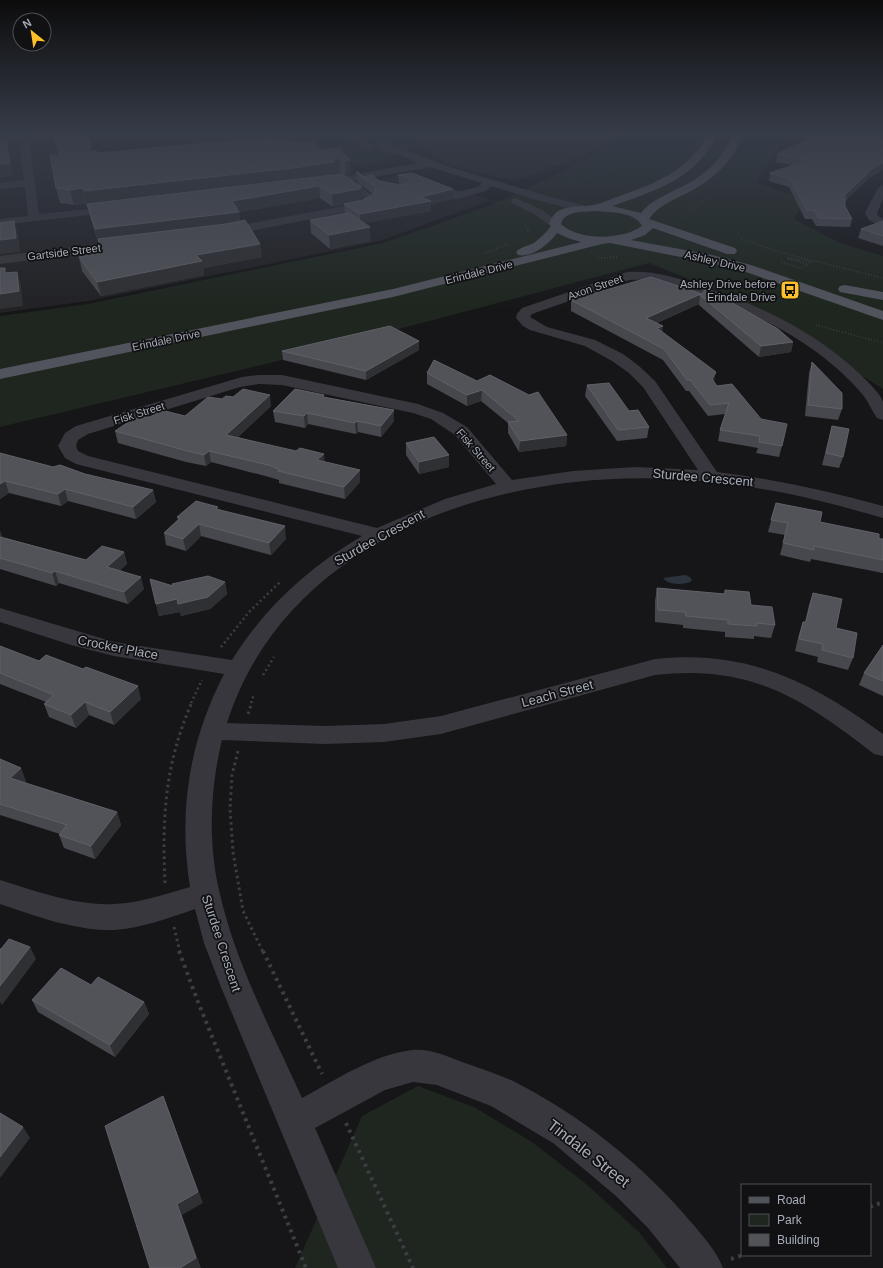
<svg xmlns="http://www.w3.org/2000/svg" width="883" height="1268" viewBox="0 0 883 1268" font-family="Helvetica,sans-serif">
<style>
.built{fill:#222225}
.green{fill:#1e261f}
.water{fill:#2b343d}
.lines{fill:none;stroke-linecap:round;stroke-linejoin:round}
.path-far4{stroke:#3d3e44;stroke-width:1;stroke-dasharray:1 1.5;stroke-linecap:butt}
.path-far3{stroke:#3d3e44;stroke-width:1.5;stroke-dasharray:1 2;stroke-linecap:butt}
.path-far2{stroke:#3d3e44;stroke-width:2.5;stroke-dasharray:2 3;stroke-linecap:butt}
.path-far1{stroke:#3d3e44;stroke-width:3;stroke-dasharray:2.5 3.5;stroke-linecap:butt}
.path{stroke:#3d3e44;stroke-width:4;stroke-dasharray:3 4.5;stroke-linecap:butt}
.minor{fill:#37373d;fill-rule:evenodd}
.major{fill:#52545d;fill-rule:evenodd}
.minor-bridge{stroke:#37373d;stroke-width:10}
.wall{fill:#47484d}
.shaded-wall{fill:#2f3033}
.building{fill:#525359;stroke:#5f6168}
.labels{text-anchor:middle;stroke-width:3.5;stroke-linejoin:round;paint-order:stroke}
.far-street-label{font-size:11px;fill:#a7acb9;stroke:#111113}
.far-poi-label{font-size:11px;fill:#a7acb9;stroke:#111113;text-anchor:end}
.street-label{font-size:13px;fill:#a7acb9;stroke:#111113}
.near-street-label{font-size:16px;fill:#a7acb9;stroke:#111113}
</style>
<rect width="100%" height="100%" fill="#161618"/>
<g class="built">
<path d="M0 132H88L117 216 298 194 405 174 491 200 380 241 88 301 0 313Z"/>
<path d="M422 132H501L511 137 599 136 629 132 623 138 611 145 515 181 448 165 417 143Z"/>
</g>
<g class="green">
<path d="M154 132H171L185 138 234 144 333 134 422 132 417 143 388 160 361 167 328 158 194 154 200 143 179 140Z"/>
<path d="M630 132H789L756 182 806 200 794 219 840 243 883 256V389L741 300 649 263 266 364 0 427V316L88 304 383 243 492 205 585 160Z"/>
<path d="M418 1086 474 1107 532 1142 585 1183 639 1232 667 1268H295L362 1116Z"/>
</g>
<path class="water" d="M685 575 690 577 692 580 690 582C682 585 668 585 663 578Z"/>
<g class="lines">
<g class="path-far4">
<path d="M163 132 180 139 213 143"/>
<path d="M787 132 785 145 795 148"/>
<path d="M39 134 56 133"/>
<path d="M401 135 415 136"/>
<path d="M413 141 420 140 415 136 418 132"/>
<path d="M324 152 322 146 334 140"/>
<path d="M348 159 361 161"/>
<path d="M44 169 55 168"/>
<path d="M45 177 55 176"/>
<path d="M550 184C559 183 569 183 578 181 610 173 638 152 664 132"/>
<path d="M492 201 502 204"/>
<path d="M686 220 685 218 690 210 706 199 708 194"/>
<path d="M524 222 528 229"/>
</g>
<g class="path-far3">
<path d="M528 228V233"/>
<path d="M741 239 786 254 883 278"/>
<path d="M485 253 508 244"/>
<path d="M598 258 619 257"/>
<path d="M781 262 801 268 808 265 787 258 811 262 813 261"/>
<path d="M816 325 883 343"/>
</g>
<g class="path-far2">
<path d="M221 647 249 612 281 581"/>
<path d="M263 675 274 657"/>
<path d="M191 703 202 680"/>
<path d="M251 703 254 694"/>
</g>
<g class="path-far1">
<path d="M248 714 252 702"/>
<path d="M238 751 232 775 230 809 233 852 243 911 263 952"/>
<path d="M165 883C162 816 165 764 192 702"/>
<path d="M174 927 180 952"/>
</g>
<g class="path">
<path d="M179 951 198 1002 306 1268"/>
<path d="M263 951 322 1074"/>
<path d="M346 1123 413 1268"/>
<path d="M870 1207 883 1202"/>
<path d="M731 1259 743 1255"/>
</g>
<g class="minor">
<path d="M18 132H28L39 214 119 206 125 209 123 211 0 225V219L28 216 25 187 0 189V183L24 180 19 140H0V134H19Z"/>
<path d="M340 132H351L375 147 370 150 367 149Z"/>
<path d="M390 145 456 169 547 196 590 207 592 209 586 212 540 201 491 186 486 191 457 199 453 198 421 184 420 182 421 180H429L458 192 478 187 482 183 430 167 353 181 374 197 375 202 367 208 220 237 216 235 214 233 216 231 220 229 360 203 364 201V198L342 183 322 187 317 184 318 182 336 178V175L340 174 346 176 419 163 387 150 385 148 387 146Z"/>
<path d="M883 185V199L877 213 878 216 883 219V227L869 220 865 213 878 188Z"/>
<path d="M516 198 542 210 561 224 559 226H551L534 214 512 203 511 201 512 199Z"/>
<path d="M130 240 134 241 136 244 134 247 0 264V256Z"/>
<path d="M627 272C654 270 679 278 704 287 762 306 815 332 860 374 866 380 881 394 883 402 883 407 883 414 883 420L877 418C872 411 869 403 863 395 821 345 760 315 700 294 676 286 654 278 629 280L532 314 530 317 547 327 595 340 623 354 639 366 655 381 717 472C774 479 828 491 883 506V518C862 512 841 506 820 501 781 491 740 485 700 481 517 463 288 530 227 723L325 726 384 724 441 716 655 659C746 649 811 681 883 734V756L874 754C802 698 750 664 655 675L441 734 384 742 325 744 222 740C210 789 208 842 219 890 235 963 272 1031 302 1098 336 1080 372 1055 412 1050 430 1048 449 1057 465 1063 481 1069 498 1074 513 1081 579 1114 643 1165 690 1221 703 1236 716 1250 723 1268H680L648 1228 616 1196 553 1143 491 1106 437 1085 413 1082 385 1090 315 1128 376 1268H338L221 987 204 943 195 909C169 918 142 928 114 930 75 931 36 916 0 904V880C36 891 76 906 114 904 140 903 165 894 190 887 178 811 189 742 224 674L114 656 71 645 0 622V608L114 642 232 660C265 607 308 568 362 536L76 464 65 458 58 446 65 433 76 426 242 377 259 375H282L418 404 443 413 467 427 512 480 573 471 636 467 698 470 643 387 629 373 612 361 585 346 530 330 523 326 516 318 517 314 522 308ZM259 384 282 385 413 413 431 419 455 435 496 484 445 499 377 528 88 456 78 451 76 446 78 440 88 434 240 387Z"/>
</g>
<g class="major">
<path d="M709 132H719C695 180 659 189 612 206L641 213C650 201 664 196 677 189 704 177 723 160 733 132H743C734 162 712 181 685 194 671 201 658 206 649 219L735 248 737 251 735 254H727L653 228 645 235 631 240 712 255 751 265 883 311V320L743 271 711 263 610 243 602 244 393 297 0 379V369L393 289 581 242 568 238 557 233C549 244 532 258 518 255L516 252C520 247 528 246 534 243 540 238 546 233 551 226L549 224C551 218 554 213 560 210 571 205 583 207 594 205 603 203 613 198 622 195 660 182 690 169 709 132ZM593 211C607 212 635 211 642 226 623 240 578 241 561 224 564 211 582 212 593 211Z"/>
<path d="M845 285 883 292V300L840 292 838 289 840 286Z"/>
</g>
<path class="minor-bridge" d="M384 145 390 148"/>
</g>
<g class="wall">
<path d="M45 132H87L91 151 98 153 274 141 301 143 322 150 350 160 351 174 346 175 340 173 335 175 362 187V199L360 201 363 200 373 194 357 182 356 172 363 177 379 181 399 184 398 175 412 173 453 199 431 204V211L364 223 371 241 330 249 311 233 310 220 345 213 344 204 333 207 320 198 239 212 240 221 262 257 203 268 204 275 101 296 82 271 79 257 101 253 99 242H98L90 216 88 207H87L86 204 74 205 60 203 56 188 59 155 53 133 45 134Z"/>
<path d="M803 132H883V170L870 177 845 201V206L852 219 850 227 816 226 812 219H805L789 187 769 181 770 173 793 165 776 162 777 154 806 140Z"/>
<path d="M883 221V246L858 238 861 229Z"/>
<path d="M702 294 793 342 791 352 759 357 699 305V304L657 323 662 333 714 382 717 386 782 446 779 457 756 453 758 448 718 441 720 430 725 414 708 416 689 391H686L663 360 571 311V300Z"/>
<path d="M419 341V350L366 380 283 360 282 351Z"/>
<path d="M434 360 567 435 566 446 519 452 508 433V423L481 401 467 406 427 384V373Z"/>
<path d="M812 362 842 409 838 420 805 416 809 373Z"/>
<path d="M587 385 649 427 647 438 617 441 585 396Z"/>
<path d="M324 395V397L394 410V421L381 437 358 432 356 434 308 424 305 428 275 422 273 411Z"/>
<path d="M222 399 271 406 238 437 325 462 360 470V482L345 499 279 483V480L269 477 211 462 206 466 186 462 118 443 115 431 150 417 185 416Z"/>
<path d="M832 426 843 457 839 468 822 465Z"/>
<path d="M406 443 449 455V467L419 474 406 455Z"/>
<path d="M0 453 53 467 153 490 156 502 136 519 68 501 61 506 9 493 0 499Z"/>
<path d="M776 503 820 522 883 539V573L811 559 810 562 780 555 785 535 768 532Z"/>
<path d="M218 509 286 539 271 555 201 536 186 551 166 545 164 533 178 520 177 517Z"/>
<path d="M0 531 2 537 86 560 124 552 127 564 120 570 144 589 128 604 59 583 56 586 0 569Z"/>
<path d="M150 579 173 586 225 582 227 594 210 609 181 616 180 612 159 616Z"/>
<path d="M657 588 724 594 725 590 751 605 775 625 771 638 754 636V639L725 637V632L683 628V625L655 622V601Z"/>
<path d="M813 593 836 628 853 658 848 670 817 662 818 657 795 651 799 634 803 622H805L809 605Z"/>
<path d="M883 645V696L859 685 864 673Z"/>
<path d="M0 646 39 661 141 699 114 725 89 715 76 728 49 717 44 704 46 702 0 684Z"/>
<path d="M0 759 26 781 24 783 117 812 121 825 95 859 64 848 59 835 60 834 0 815Z"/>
<path d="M91 985 144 1002 149 1014 115 1057 38 1012 32 1000Z"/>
</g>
<g class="shaded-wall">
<path d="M45 132H53V133L45 134Z"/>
<path d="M6 138 9 150 13 176 0 178V164Z"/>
<path d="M339 158 340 173 335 174 334 177 87 207 84 191 334 159Z"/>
<path d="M350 160 351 174 346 175 345 161Z"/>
<path d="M883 163V170L870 177 843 203 845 195 872 169Z"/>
<path d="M319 186 320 198 239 212 240 224 98 242 95 229 232 201Z"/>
<path d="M362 187V199L360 202 333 207 332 194Z"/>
<path d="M83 188 86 204 74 205 70 190Z"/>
<path d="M453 189V199L431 204V211L360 224V214L421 197Z"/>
<path d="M14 221 18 234 20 252 0 254V240Z"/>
<path d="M370 227 371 241 330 249 329 235Z"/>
<path d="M260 244 262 257 203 268 204 275 101 296 97 282 196 255Z"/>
<path d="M17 272 21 286 23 306 0 309V294Z"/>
<path d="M701 294 700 295 699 304 645 328 646 318Z"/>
<path d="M663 326 662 337 657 328Z"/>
<path d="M419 341V350L366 380V371Z"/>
<path d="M793 342 791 352 759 357 761 346Z"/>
<path d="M716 372 714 383 712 379Z"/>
<path d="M482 390 481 401 467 406V395Z"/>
<path d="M270 395 271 406 228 446 226 435Z"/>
<path d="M394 410V421L381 437V426Z"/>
<path d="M307 413 308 424 305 428 304 416Z"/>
<path d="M357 421 358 432 356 434 355 423Z"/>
<path d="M567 435 566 446 519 452 520 441Z"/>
<path d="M209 451 211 462 206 466 204 455Z"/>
<path d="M324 454 325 465 317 460Z"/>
<path d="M449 455V467L419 474V462Z"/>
<path d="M360 470V482L345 499 344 487Z"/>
<path d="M5 481 9 493 0 499V484Z"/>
<path d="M65 489 68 501 61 506 58 494Z"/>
<path d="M153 490 156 502 136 519 133 507Z"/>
<path d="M199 524 201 536 186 551 183 539Z"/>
<path d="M285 526 286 539 271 555 269 543Z"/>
<path d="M0 531 3 539 0 541Z"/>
<path d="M124 552 127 564 111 579 107 567Z"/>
<path d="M55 571 59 583 56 586 52 573Z"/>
<path d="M141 577 144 589 128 604 124 592Z"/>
<path d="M225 582 227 594 210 609 181 616 178 604Z"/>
<path d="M177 599 180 612 159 616 156 604Z"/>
<path d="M138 686 141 699 114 725 110 712Z"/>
<path d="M85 702 89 715 76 728 71 715Z"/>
<path d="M21 768 26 781 16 791 10 778Z"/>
<path d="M117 812 121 825 95 859 91 846Z"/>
<path d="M30 947 36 959 2 1005 0 1002V986Z"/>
<path d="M144 1002 149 1014 115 1057 110 1045Z"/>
<path d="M163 1096 203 1203 182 1215 201 1268H180L177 1204Z"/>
<path d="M23 1127 30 1138 0 1178V1157Z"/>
</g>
<g class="building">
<path d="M53 132H87L91 151H97L98 153 271 137 274 141 286 140 289 142 298 141 301 143 313 142 322 150 339 148 350 160 345 161 339 158 334 159V162L293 168 84 191 83 188 70 190 56 188 50 155H59Z"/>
<path d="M807 132H883V163L872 169 845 195V206L852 219 818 218 815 211 807 210 790 179 770 173 808 160 777 154 809 139Z"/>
<path d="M0 138H6L10 163 0 164Z"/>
<path d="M356 172H358L363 177 372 175 379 181 400 185 408 184 410 180 408 177 398 175 412 173 453 189 421 197 431 201 360 214 344 204 363 200 376 192 374 186Z"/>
<path d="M342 174 362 187 359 189 332 194 319 186 232 201 239 212 95 229 87 204Z"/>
<path d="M349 213 370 227 329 235 310 220Z"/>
<path d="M245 220 260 244 196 255 202 261 97 282 79 257 102 252 98 239 226 224Z"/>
<path d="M14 221 16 238 0 240V223Z"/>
<path d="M883 221V236L861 229Z"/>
<path d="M0 268H5V273L17 272 19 291 0 294Z"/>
<path d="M651 277 702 294 706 288 778 329 793 342 761 346 700 295 701 294 646 318 663 326 657 328 716 372 712 379 717 386 732 384 761 419 787 424 782 446 759 442 760 436 720 430 729 403 710 405 690 380H687L664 349 571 300Z"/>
<path d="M390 326 419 341 366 371 282 351Z"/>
<path d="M434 360 477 381 490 375 529 395 538 392 567 435 520 441 508 422 519 421 482 390 467 395 427 373Z"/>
<path d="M812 362 842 393V409L808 405Z"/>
<path d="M609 383 629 411 638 410 649 427 618 430 587 385Z"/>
<path d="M243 389 270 395 226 435 296 451 300 448 324 454 317 460 360 470 344 487 278 471 279 469 268 465 209 451 204 455 184 450 115 431 139 415 150 417 161 410 185 416 208 397 222 399 226 396 233 397Z"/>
<path d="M295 389 324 395 323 397 394 410 381 426 357 421 355 423 307 413 304 416 273 411Z"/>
<path d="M832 426 849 429 843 457 826 453Z"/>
<path d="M434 437 449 455 419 462 406 443Z"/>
<path d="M0 453 53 467 60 465 85 474 153 490 133 507 65 489 58 494 5 481 0 484Z"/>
<path d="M196 501 218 507 216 509 285 526 269 543 199 524 183 539 164 533 180 518 177 517Z"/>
<path d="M776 503 822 512 820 522 879 534V539H883V560L814 546V550L783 543 788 523 771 520Z"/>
<path d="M0 537 86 560 102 546 124 552 107 567 141 577 124 592 55 571 52 573 0 558Z"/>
<path d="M208 576 225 582 208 597 178 604 177 599 156 604 150 579 173 586 172 584Z"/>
<path d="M657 588 725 594V590L749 592 751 605 772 607 775 625 757 623V626L728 624V620L686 616 685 612 658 610Z"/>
<path d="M813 593 842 599 836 628 857 633 853 658 822 650 823 644 799 639 803 622H806Z"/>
<path d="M883 645V681L864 673Z"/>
<path d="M0 646 39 661 46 655 83 669 86 667 138 686 110 712 85 702 71 715 44 704 54 695 0 673Z"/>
<path d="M0 759 21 768 10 778 117 812 91 846 59 835 67 825 0 804Z"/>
<path d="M9 939 30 947 0 986V949H1Z"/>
<path d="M61 968 91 985 98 977 144 1002 110 1045 32 1000Z"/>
<path d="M163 1096 198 1192 177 1204 196 1258 180 1268H150L105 1126Z"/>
<path d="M0 1113 23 1127 0 1157Z"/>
</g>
<linearGradient id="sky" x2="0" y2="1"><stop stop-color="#0c0c0d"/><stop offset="0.43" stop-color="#363c48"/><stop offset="1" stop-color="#363c48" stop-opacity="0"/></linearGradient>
<rect width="883" height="309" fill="url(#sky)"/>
<defs>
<g id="bus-square" transform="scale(1)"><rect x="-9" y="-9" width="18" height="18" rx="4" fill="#fec028" stroke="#111113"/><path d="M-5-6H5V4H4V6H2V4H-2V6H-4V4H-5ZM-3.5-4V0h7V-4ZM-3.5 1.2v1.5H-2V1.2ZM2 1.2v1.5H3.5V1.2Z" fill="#111"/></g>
</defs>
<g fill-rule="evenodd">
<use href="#bus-square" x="790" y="290"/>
</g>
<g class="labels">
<g class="far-street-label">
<text transform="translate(64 252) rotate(-7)" y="4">Gartside Street</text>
<text transform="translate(715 261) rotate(13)" y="4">Ashley Drive</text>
<text transform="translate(479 272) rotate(-14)" y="4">Erindale Drive</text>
<text transform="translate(595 287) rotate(-19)" y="4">Axon Street</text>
<text transform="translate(166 340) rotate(-12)" y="4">Erindale Drive</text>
<text transform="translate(139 413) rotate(-17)" y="4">Fisk Street</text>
<text transform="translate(476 450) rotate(49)" y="4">Fisk Street</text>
</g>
<g class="far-poi-label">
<text x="776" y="288">Ashley Drive before<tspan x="776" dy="13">Erindale Drive</tspan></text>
</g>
<g class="street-label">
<text transform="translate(703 477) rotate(5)" y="5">Sturdee Crescent</text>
<text transform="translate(379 537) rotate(-29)" y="5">Sturdee Crescent</text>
<text transform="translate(118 647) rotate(11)" y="5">Crocker Place</text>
<text transform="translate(557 693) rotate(-15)" y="5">Leach Street</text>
<text transform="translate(222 943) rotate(72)" y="5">Sturdee Crescent</text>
</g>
<g class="near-street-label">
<text transform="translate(589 1153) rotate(38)" y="6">Tindale Street</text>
</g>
</g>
<rect x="741" y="1184" width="130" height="72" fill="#111113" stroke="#4d4f55"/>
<rect x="749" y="1197" width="20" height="6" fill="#52545d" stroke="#4d4f55"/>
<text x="777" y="1204" font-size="12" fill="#a7acb9">Road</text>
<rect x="749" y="1214" width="20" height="12" fill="#1e261f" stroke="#4d4f55"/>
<text x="777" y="1224" font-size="12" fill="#a7acb9">Park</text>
<rect x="749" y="1234" width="20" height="12" fill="#525359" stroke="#4d4f55"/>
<text x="777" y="1244" font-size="12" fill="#a7acb9">Building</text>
<g transform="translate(32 32) rotate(330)"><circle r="19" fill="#111113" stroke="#4d4f55"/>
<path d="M0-3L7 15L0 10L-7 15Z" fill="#fec028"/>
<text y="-6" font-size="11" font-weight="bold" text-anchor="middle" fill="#a7acb9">N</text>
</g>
</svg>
